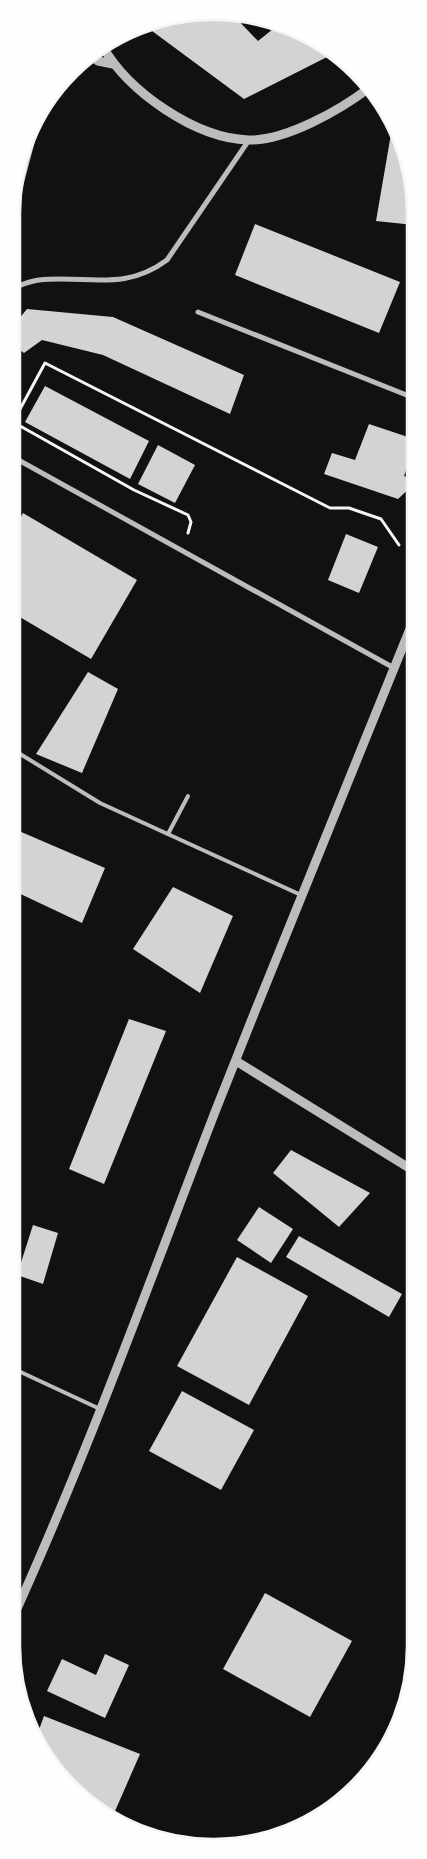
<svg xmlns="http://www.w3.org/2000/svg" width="427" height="1859" viewBox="0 0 427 1859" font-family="'Space Grotesk',sans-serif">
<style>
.building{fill:#d3d3d3}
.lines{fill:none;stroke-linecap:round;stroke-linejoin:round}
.path{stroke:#f5f5f5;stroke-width:3}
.service{stroke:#bcbcbc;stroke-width:4}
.minor{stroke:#bcbcbc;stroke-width:5}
.tertiary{stroke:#bcbcbc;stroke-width:9}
.rim{fill:none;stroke:#f5f5f5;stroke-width:2.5}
</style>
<rect width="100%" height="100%" fill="#111"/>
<g class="building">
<path d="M232 14 258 41 278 25 303 32 333 54 244 99 148 28 149 24 161 18Z"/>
<path d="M392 128 397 129 414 187V225L376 221Z"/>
<path d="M255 224 400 282 379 333 235 275Z"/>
<path d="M27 309 113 317 244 375 230 414 103 355 42 340 24 353 13 345V326Z"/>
<path d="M45 386 149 441 130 479 25 422Z"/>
<path d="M369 424 414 439V449L404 476 414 480V484L398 499 324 474 332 453 355 460Z"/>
<path d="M158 445 195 465 175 503 138 484Z"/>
<path d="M23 513 137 580 91 659 13 613V530Z"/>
<path d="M346 534 378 547 359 593 328 580Z"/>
<path d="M88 672 118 689 82 773 36 754Z"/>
<path d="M12 828 105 868 82 923 12 890Z"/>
<path d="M173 887 233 916 200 993 133 949Z"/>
<path d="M129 1019 166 1031 104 1184 69 1169Z"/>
<path d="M291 1150 370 1193 339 1227 273 1173Z"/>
<path d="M259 1207 293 1229 271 1263 237 1240Z"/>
<path d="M33 1225 58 1233 43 1284 17 1275Z"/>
<path d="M299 1236 402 1294 389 1317 286 1257Z"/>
<path d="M237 1257 308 1296 249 1405 177 1366Z"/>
<path d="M182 1391 254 1430 221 1490 149 1451Z"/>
<path d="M265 1593 352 1641 310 1717 223 1669Z"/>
<path d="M105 1654 129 1665 105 1718 47 1691 62 1659 96 1675Z"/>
<path d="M44 1716 140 1754 112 1818 62 1779 36 1738Z"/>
</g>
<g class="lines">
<g class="path">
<path d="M13 422 45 363 330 508H349L381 519 399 545"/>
<path d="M13 422 134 490 188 515 191 522 188 533"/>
</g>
<g class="service">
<path d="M12 749 100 803 301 895"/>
<path d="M168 834 188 796"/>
<path d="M12 1368 100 1409"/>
<path d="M11 1592 22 1599"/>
</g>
<g class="minor">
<path d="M13 215 35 131 47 103"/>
<path d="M13 288C21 285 30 281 39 280 88 275 124 292 167 260L249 140"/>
<path d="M198 312 414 398"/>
<path d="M13 457 394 668"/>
</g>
<g class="tertiary">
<path d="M103 47C129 92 195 138 248 140 286 141 340 110 369 88"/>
<path d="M89 55 98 61 113 64"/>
<path d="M236 1061 414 1171"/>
<path d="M11 1622C87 1455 149 1283 215 1112 280 947 348 783 414 619"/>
</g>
</g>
<path d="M0 0H427V1859H0ZM213 20H214A193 193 0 0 1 407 213V1646A193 193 0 0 1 214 1839H213A193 193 0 0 1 20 1646V213A193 193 0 0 1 213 20Z" fill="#fefefe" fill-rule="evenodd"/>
<path class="rim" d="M213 20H214A193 193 0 0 1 407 213V1646A193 193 0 0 1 214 1839H213A193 193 0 0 1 20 1646V213A193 193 0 0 1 213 20Z"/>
</svg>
